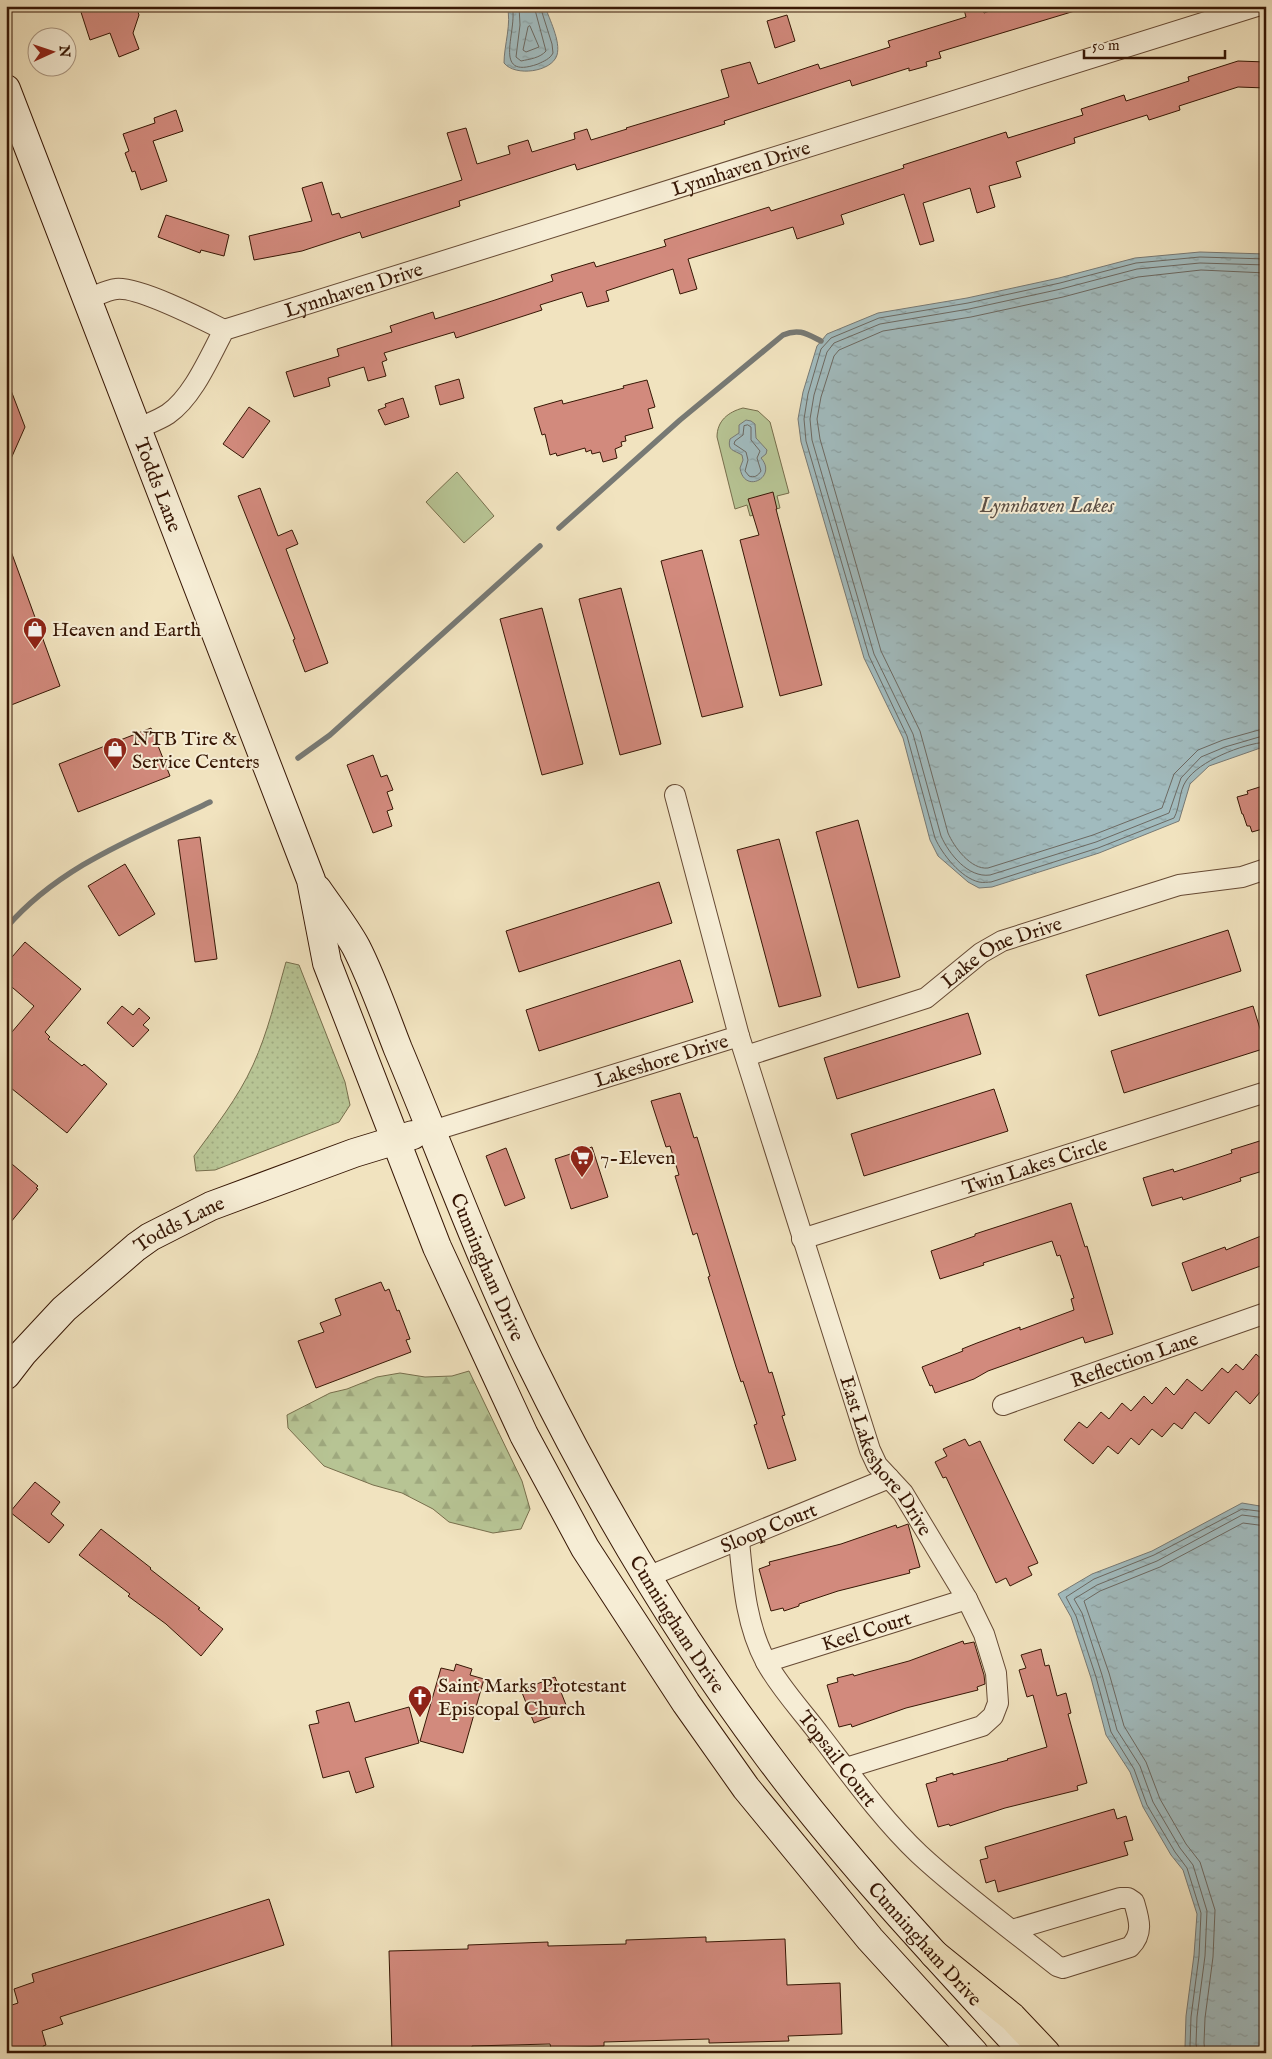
<svg xmlns="http://www.w3.org/2000/svg" width="1272" height="2059" viewBox="0 0 1272 2059" font-family="'IM FELL English',serif">
<style>
.grass{fill:url(#grass-dots);stroke:#776e4c}
.forest{fill:url(#forest-firs);stroke:#776e4c}
.park{fill:#b7c494;stroke:#776e4c}
.water{fill:url(#water-ripples);stroke:#777974}
.lines{fill:none;stroke-linecap:round;stroke-linejoin:round}
.shore{stroke:#6c6962;stroke-width:1}
.stream{stroke:#777974;stroke-width:5.5}
.building{fill:#d28a7d;stroke:#371705}
.minor-casing{stroke:#664a34;stroke-width:22}
.secondary-casing{stroke:#371705;stroke-width:30}
.motorway-casing{stroke:#371705;stroke-width:30}
.minor{stroke:#f6edd5;stroke-width:20}
.secondary{stroke:#f6edd5;stroke-width:28}
.motorway{stroke:#f1e3bf;stroke-width:28}
.labels{text-anchor:middle;stroke-width:4;stroke-linejoin:round;paint-order:stroke}
.street-label{font-size:20px;fill:#371705;stroke:#f6edd5}
.poi-label{font-size:20px;fill:#371705;stroke:#f6edd5;text-anchor:start}
.water-label{font-size:21px;font-style:italic;fill:#5c5046;stroke:#f6edd5}
</style>
<defs>
<pattern id="grass-dots" width="8" height="8" patternUnits="userSpaceOnUse" patternTransform="scale(1.25)"><rect width="8" height="8" fill="#b7c494"/><path d="M2 2h.1M6 6h.1" fill="none" stroke="#9ea87e" stroke-width="1.8" stroke-linecap="round"/></pattern>
<pattern id="forest-firs" width="22" height="20" patternUnits="userSpaceOnUse" patternTransform="scale(1.25)"><rect width="22" height="20" fill="#b7c494"/><path d="M5 1l3.5 6h-7zM16 11l3.5 6h-7z" fill="#9ea87e"/></pattern>
<pattern id="water-ripples" width="26" height="14" patternUnits="userSpaceOnUse" patternTransform="scale(1.25)"><rect width="26" height="14" fill="#a1bbbe"/><path d="M2 4q2-2 4 0t4 0M15 11q2-2 4 0t4 0" fill="none" stroke="#8ba0a2"/></pattern>
</defs>
<rect width="100%" height="100%" fill="#f1e3bf"/>
<filter id="stains"><feTurbulence type="fractalNoise" baseFrequency=".004" numOctaves="4"/><feColorMatrix values="0 0 0 0 .2 0 0 0 0 .09 0 0 0 0 .02 0 0 0 .5 -.17"/></filter>
<radialGradient id="worn" r=".72"><stop offset=".6" stop-color="#630" stop-opacity="0"/><stop offset="1" stop-color="#630" stop-opacity=".3"/></radialGradient>
<path class="grass" d="M286 962 299 965 345 1082 350 1105 339 1122 215 1170 196 1171 194 1156C215 1127 238 1098 253 1065 268 1032 276 997 286 962Z"/>
<path class="forest" d="M469 1371 522 1481 530 1509 521 1529 493 1533 449 1522 433 1509 402 1493 373 1485 324 1466 288 1428 287 1415 330 1393 347 1389 377 1377 400 1373 425 1377 452 1376Z"/>
<g class="park">
<path d="M743 408 758 411 770 422 789 493 777 496 780 508 750 516 747 505 735 509 717 437C717 421 728 412 743 408Z"/>
<path d="M457 472 494 516 464 543 426 502Z"/>
</g>
<g class="water">
<path d="M507 6H545C549 19 561 41 557 55 552 72 515 77 504 63 504 45 512 23 507 6Z"/>
<path d="M1200 252 1266 254V746L1209 766 1190 784 1179 821 1099 853 992 887 979 888 968 882 938 856 930 840 903 738 864 658 801 442 798 419 803 392 817 346 827 334 878 313 967 298 1059 278 1135 258Z"/>
<path d="M746 420 751 421 755 424 756 438 767 450 766 454 761 458C778 477 744 495 740 468L743 460 742 455C734 450 727 451 730 439L739 433V425Z"/>
<path d="M1242 1503 1266 1507V2053H1188L1185 2047 1186 2016 1194 1955 1197 1914 1183 1870 1171 1855 1143 1807 1130 1772 1106 1735 1091 1678 1071 1617 1058 1594 1092 1574 1152 1551Z"/>
</g>
<g class="lines">
<g class="shore">
<path d="M512 6C519 29 490 81 538 64 544 61 550 59 553 53L552 44 540 6"/>
<path d="M519 6 520 25 516 57 521 61C530 59 540 58 546 51L534 6"/>
<path d="M530 26 539 47 526 52 523 50 528 27Z"/>
<path d="M1266 259 1200 257 1136 263 1060 283 968 303 879 318 831 338 821 349 808 394 804 419 806 441 869 656 907 736 935 838C942 854 961 878 979 882 983 883 988 882 991 882L1098 848 1174 818C1180 807 1179 791 1186 781 1199 761 1242 744 1266 742"/>
<path d="M1266 265 1200 263 1137 269 1061 289 969 309 880 324 834 343 827 352 814 395 810 419 812 440 874 654 913 734 941 836C949 854 968 878 990 875L1096 842 1169 813 1181 778 1201 757 1225 747 1266 735"/>
<path d="M1266 273 1201 270 1138 277 1063 297 971 317 883 331 839 350 834 356 821 397 817 419 820 439 881 651 920 731 948 833C954 847 971 870 988 868L1093 835 1162 808 1174 774 1198 750 1223 740 1266 728"/>
<path d="M748 425 751 427V440L760 451 757 458 761 471C758 476 754 478 749 476L745 471 748 460 746 452 734 444 735 441 743 435 744 426Z"/>
<path d="M1192 2053 1190 2046 1191 2017 1199 1956 1201 1913 1187 1868 1175 1852 1147 1805 1134 1769 1111 1732 1096 1677 1076 1616 1066 1597 1094 1579 1154 1555 1242 1509 1266 1512"/>
<path d="M1198 2053 1196 2044 1197 2017 1205 1956 1207 1911 1193 1865 1180 1848 1153 1802 1140 1766 1117 1730 1102 1675 1082 1613 1074 1599 1097 1585 1157 1561 1242 1515 1266 1518"/>
<path d="M1205 2053 1204 2043 1205 2018 1213 1957 1215 1910 1200 1862 1186 1844 1160 1799 1146 1762 1124 1726 1109 1673 1084 1601 1100 1591 1160 1567 1243 1523 1266 1526"/>
</g>
<g class="stream">
<path d="M559 528 680 420 783 335C799 328 807 334 821 341"/>
<path d="M298 758 330 735 540 546"/>
<path d="M6 928C60 865 138 837 210 802"/>
</g>
</g>
<g class="building">
<path d="M79 6H136L139 15 133 33 139 49 119 57 110 33 90 40Z"/>
<path d="M963 6H981L984 13 1004 6H1077L1078 10 939 52 941 58 926 62 927 66 909 71V68L852 86 850 80 724 121 725 124 693 134 577 170 575 164 459 201 460 206 362 238 360 232 302 251 254 260 249 236 312 221 302 188 322 182 332 215 339 213 341 218 462 180 447 133 466 128 477 164 510 154 508 146 528 140 532 152 575 139 574 133 587 129 591 140 627 129 626 128 729 97 721 70 750 62 758 84 818 64 820 69 890 47 888 41 966 17Z"/>
<path d="M787 15 795 41 775 48 767 21Z"/>
<path d="M1238 61 1266 62V88L1238 87 1179 106 1180 110 1149 120 1147 115 1074 138 1075 143 1016 162 1021 177 989 186 995 207 977 213 970 188 923 203 934 241 920 245 904 194 841 215 844 224 797 239 793 227 688 259 697 289 680 294 673 269 606 291 609 301 587 307 582 292 540 305 542 310 456 338 454 332 384 353 387 360 382 362 386 376 368 381 364 367 328 378 330 386 294 397 286 372 339 356 337 349 392 332 390 326 433 312 435 319 492 301 553 281 551 275 594 262 596 267 666 246 664 240 769 207 771 211 904 168 903 165 1006 132 1008 138 1083 115 1081 109 1124 95 1126 101 1189 81 1188 77Z"/>
<path d="M176 110 183 131 153 141 167 181 141 190 135 171 132 172 125 153 129 151 123 134 155 123 154 118Z"/>
<path d="M166 215 229 235 224 256 201 250 200 253 158 237Z"/>
<path d="M459 379 464 398 440 405 435 386Z"/>
<path d="M7 380 25 427 6 470V381Z"/>
<path d="M647 380 655 407 648 409 653 428 625 436 626 441 621 442 622 446 615 449 617 458 603 462 600 452 592 454 591 450 586 452 585 448 557 456 556 453 550 455 545 434 542 435 534 408 562 400 563 404 624 388 623 386Z"/>
<path d="M403 398 409 417 385 425 378 410 386 407 385 404Z"/>
<path d="M249 407 270 421 243 458 223 444Z"/>
<path d="M260 488 278 536 292 530 298 544 286 549 328 663 305 672 293 640 295 639 238 496Z"/>
<path d="M773 492 777 509H776L822 685 780 696 740 540 759 535 748 499Z"/>
<path d="M8 543 60 686 6 707V544Z"/>
<path d="M702 550 743 707 702 717 661 561Z"/>
<path d="M621 588 661 744 620 755 579 599Z"/>
<path d="M542 608 583 764 542 775 500 619Z"/>
<path d="M151 728 170 776 78 812 59 764Z"/>
<path d="M373 755 381 777 387 775 393 790 387 792 393 809 387 811 392 826 373 833 347 765Z"/>
<path d="M1266 785V828L1252 832 1250 826H1247L1243 814H1242L1237 797 1248 794 1247 791Z"/>
<path d="M858 820 900 977 858 988 816 832Z"/>
<path d="M200 837 217 959 195 962 178 840Z"/>
<path d="M779 839 821 996 779 1007 737 850Z"/>
<path d="M125 864 155 914 119 936 88 886Z"/>
<path d="M659 882 672 923 519 972 506 931Z"/>
<path d="M1228 930 1241 971 1099 1016 1086 975Z"/>
<path d="M25 942 81 989 45 1032 50 1037 48 1039 82 1066 84 1064 107 1084 67 1133 6 1084V1039L34 1006 6 982V964Z"/>
<path d="M680 960 693 1002 539 1051 526 1010Z"/>
<path d="M122 1006 133 1015 139 1008 150 1018 143 1025 149 1030 133 1047 107 1023Z"/>
<path d="M1253 1006 1266 1048 1124 1093 1111 1051Z"/>
<path d="M968 1013 981 1054 837 1099 824 1058Z"/>
<path d="M994 1089 1008 1131 864 1176 851 1134Z"/>
<path d="M680 1093 694 1138 697 1137 769 1373 772 1372 785 1415 782 1416 796 1460 768 1469 754 1425 757 1424 743 1381 741 1382 736 1367 708 1277 710 1276 697 1233 693 1235 675 1176 679 1175 670 1146 666 1147 651 1101Z"/>
<path d="M1266 1139V1170L1240 1178 1241 1181 1211 1191 1183 1200 1182 1197 1152 1206 1143 1178 1173 1169 1174 1172 1202 1163 1232 1153 1231 1150Z"/>
<path d="M592 1147 608 1197 571 1209 555 1159Z"/>
<path d="M506 1148 525 1198 505 1206 486 1156Z"/>
<path d="M6 1159 38 1186 36 1188 38 1189 6 1228Z"/>
<path d="M1071 1203 1085 1247 1087 1246 1113 1334 1085 1343 1083 1337 988 1371 974 1379 935 1393 932 1385 930 1386 922 1367 963 1351 962 1349 977 1343 1020 1327V1330L1074 1310 1071 1299 1074 1298 1060 1255 1057 1256 1052 1241 983 1263 984 1265 940 1279 931 1251 975 1236V1234Z"/>
<path d="M1266 1234V1264L1192 1291 1182 1263 1225 1247 1226 1250Z"/>
<path d="M381 1282 385 1291 389 1289 397 1311 399 1310 410 1339 406 1340 411 1352 316 1388 298 1341 324 1332 320 1323 341 1315 335 1299Z"/>
<path d="M1256 1354 1266 1363V1385L1250 1404 1236 1391 1209 1424 1195 1412 1182 1429 1174 1423 1162 1437 1152 1429 1139 1445 1131 1438 1118 1454 1108 1446 1093 1464 1064 1440 1079 1422 1087 1428 1101 1412 1109 1419 1122 1403 1131 1411 1144 1396 1152 1404 1166 1387 1174 1395 1187 1379 1202 1391 1222 1368 1228 1373 1236 1364 1243 1370Z"/>
<path d="M965 1439 969 1446 980 1441 1038 1563 1028 1567 1032 1575 1010 1586 1006 1578 996 1583 946 1477 943 1478 935 1462 947 1456 943 1449Z"/>
<path d="M35 1482 60 1502 51 1514 64 1525 49 1543 10 1512Z"/>
<path d="M908 1524 920 1567 909 1570 910 1573 838 1591 799 1604V1606L784 1611 783 1608 771 1611 759 1569 770 1565 769 1562 841 1544 896 1525 897 1528Z"/>
<path d="M101 1529 151 1568 150 1569 200 1608 198 1609 223 1629 201 1656 166 1624 128 1596 130 1594 79 1555Z"/>
<path d="M963 1641 964 1644 974 1642 984 1675 985 1684 977 1687 978 1690 906 1708 852 1727 851 1724 839 1727 827 1685 838 1682 837 1678 853 1674 854 1676 868 1672 909 1661Z"/>
<path d="M1041 1649 1045 1666 1049 1665 1057 1696 1066 1693 1071 1713 1068 1714 1087 1783 1077 1786 1078 1790 1005 1808 950 1826 949 1824 938 1827 926 1784 937 1781 936 1778 953 1773V1775L1008 1760 1007 1759 1047 1747 1033 1695 1027 1697 1019 1670 1026 1668 1021 1655Z"/>
<path d="M456 1664 472 1669 470 1675 484 1679 463 1753 420 1741 441 1668 454 1671Z"/>
<path d="M555 1677 568 1710 534 1723 521 1690Z"/>
<path d="M349 1702 355 1722 409 1707 419 1743 365 1758 374 1787 356 1793 349 1771 323 1778 309 1725 319 1723 316 1711Z"/>
<path d="M1114 1809 1117 1819 1126 1816 1133 1840 1124 1842 1128 1855 998 1892 995 1880 986 1883 980 1860 988 1858 985 1847Z"/>
<path d="M269 1899 284 1945 60 2017 63 2024 42 2031 46 2045 43 2046 45 2053H6V2007L18 2003 14 1989 34 1982 32 1974Z"/>
<path d="M706 1937V1942L785 1939 787 1985 840 1983 842 2034 788 2036 789 2041 709 2043V2039L604 2042V2046L551 2048 550 2044 472 2046V2051L392 2053 389 1951 468 1949V1945L548 1942V1946L626 1944V1940Z"/>
</g>
<g class="lines">
<g class="minor-casing">
<g id="minor">
<path d="M87 299C96 296 107 290 116 289 137 286 204 320 224 330"/>
<path id="s1" d="M137 429C147 424 159 420 168 414 193 397 210 356 224 330L1257 6"/>
<path id="s2" d="M675 795 739 1036 870 1450 877 1465 903 1493 967 1599 984 1634 996 1673 998 1703 993 1716 982 1726 846 1768"/>
<path id="s3" d="M746 1056 926 998 981 953 1002 941 1179 885 1242 877 1266 869"/>
<path id="s4" d="M432 1131 739 1036"/>
<path id="s5" d="M802 1239 1266 1092"/>
<path id="s6" d="M1003 1405 1266 1313"/>
<path id="s7" d="M739 1541C743 1582 746 1625 766 1662 780 1688 802 1711 820 1735 850 1774 883 1820 919 1854 962 1894 1011 1929 1057 1966L1063 1968 1130 1947C1144 1933 1139 1919 1134 1902L1128 1898H1120L1012 1930"/>
<path id="s8" d="M647 1577 889 1478"/>
<path id="s9" d="M766 1662 967 1599"/>
</g>
</g>
<g class="secondary-casing">
<g id="secondary">
<path id="s10" d="M6 89 311 880 327 963 437 1247 524 1435 585 1548 686 1703 746 1788 870 1939 974 2053"/>
<path id="s11" d="M317 889C330 908 345 927 356 947 372 978 385 1016 398 1049 442 1153 480 1259 529 1360 597 1499 675 1632 768 1756 846 1861 937 1957 1025 2053"/>
<path id="s12" d="M6 1375 23 1353 64 1309 136 1247 150 1237 211 1206 354 1153 413 1135"/>
</g>
</g>
<g class="motorway-casing">
<path id="motorway" d="M934 1954 1012 2017 1046 2053"/>
</g>
<use href="#minor" class="minor"/>
<use href="#secondary" class="secondary"/>
<use href="#motorway" class="motorway"/>
</g>
<defs>
<g id="shop-pin" transform="scale(1.25)"><path d="M0 17L-7.5 6A9.5 9.5 0 1 1 7.5 6Z" fill="#8f2418" stroke="#f6edd5"/><path d="M-5-2.5h2.3a2.7 3.5 0 0 1 5.4 0H5L5.5 6h-11ZM-1.5-2.5h3a1.5 2.3 0 0 0-3 0Z" fill="#fff"/></g>
<g id="supermarket-pin" transform="scale(1.25)"><path d="M0 17L-7.5 6A9.5 9.5 0 1 1 7.5 6Z" fill="#8f2418" stroke="#f6edd5"/><path d="M-6-5.5h2.5l.6 2H6L4.5 2H-2.5L-4.4-4H-6ZM-1.5 3.2a1.3 1.3 0 1 0 .1 0ZM3 3.2a1.3 1.3 0 1 0 .1 0Z" fill="#fff"/></g>
<g id="church-pin" transform="scale(1.25)"><path d="M0 17L-7.5 6A9.5 9.5 0 1 1 7.5 6Z" fill="#8f2418" stroke="#f6edd5"/><path d="M-1.2-6h2.4v3.5h3.3v2.4h-3.3V6h-2.4V-.1h-3.3v-2.4h3.3Z" fill="#fff"/></g>
</defs>
<g fill-rule="evenodd">
<use href="#shop-pin" x="35" y="629"/>
<use href="#shop-pin" x="115" y="749"/>
<use href="#supermarket-pin" x="582" y="1157"/>
<use href="#church-pin" x="420" y="1697"/>
</g>
<g class="labels">
<g class="street-label">
<text dy="7" stroke="none"><textPath href="#s1" startOffset="678">Lynnhaven Drive</textPath></text>
<text dy="7" stroke="none"><textPath href="#s1" startOffset="272">Lynnhaven Drive</textPath></text>
<text dy="7" stroke="none"><textPath href="#s10" startOffset="424">Todds Lane</textPath></text>
<text dy="7" stroke="none"><textPath href="#s3" startOffset="279">Lake One Drive</textPath></text>
<text dy="7" stroke="none"><textPath href="#s4" startOffset="240">Lakeshore Drive</textPath></text>
<text dy="7" stroke="none"><textPath href="#s5" startOffset="244">Twin Lakes Circle</textPath></text>
<text dy="7" stroke="none"><textPath href="#s12" startOffset="232">Todds Lane</textPath></text>
<text dy="7" stroke="none"><textPath href="#s11" startOffset="416">Cunningham Drive</textPath></text>
<text dy="7" stroke="none"><textPath href="#s6" startOffset="139">Reflection Lane</textPath></text>
<text dy="7" stroke="none"><textPath href="#s2" startOffset="696">East Lakeshore Drive</textPath></text>
<text dy="7" stroke="none"><textPath href="#s8" startOffset="131">Sloop Court</textPath></text>
<text dy="7" stroke="none"><textPath href="#s11" startOffset="821">Cunningham Drive</textPath></text>
<text dy="7" stroke="none"><textPath href="#s9" startOffset="105">Keel Court</textPath></text>
<text dy="7" stroke="none"><textPath href="#s7" startOffset="245">Topsail Court</textPath></text>
<text dy="7" stroke="none"><textPath href="#s11" startOffset="1226">Cunningham Drive</textPath></text>
</g>
<g class="poi-label">
<text x="52" y="636">Heaven and Earth</text>
<text x="132" y="745">NTB Tire &amp;<tspan x="132" dy="23">Service Centers</tspan></text>
<text x="600" y="1164">7-Eleven</text>
<text x="438" y="1692">Saint Marks Protestant<tspan x="438" dy="23">Episcopal Church</tspan></text>
</g>
<g class="water-label">
<text x="1047" y="512">Lynnhaven Lakes</text>
</g>
</g>
<rect width="1272" height="2059" fill="none" stroke="#f1e3bf" stroke-width="25"/>
<rect x="8" y="8" width="1257" height="2044" fill="none" stroke="#371705" stroke-width="2.5"/>
<rect x="12" y="12" width="1247" height="2034" fill="none" stroke="#371705"/>
<g transform="translate(52 52) rotate(87)"><circle r="24" fill="#f6edd5" stroke="#aa9782"/>
<path d="M0-4L9 19L0 12L-9 19Z" fill="#8f2418"/>
<text y="-8" font-size="14" font-weight="bold" text-anchor="middle" fill="#371705">N</text>
</g>
<path d="M1084 50v8h141v-8" fill="none" stroke="#371705" stroke-width="2.5"/>
<text x="1092" y="50" font-size="15" fill="#371705" stroke="#f6edd5" stroke-width="4" paint-order="stroke">50 m</text>
<rect width="100%" height="100%" filter="url(#stains)"/>
<rect width="100%" height="100%" fill="url(#worn)"/>
</svg>
